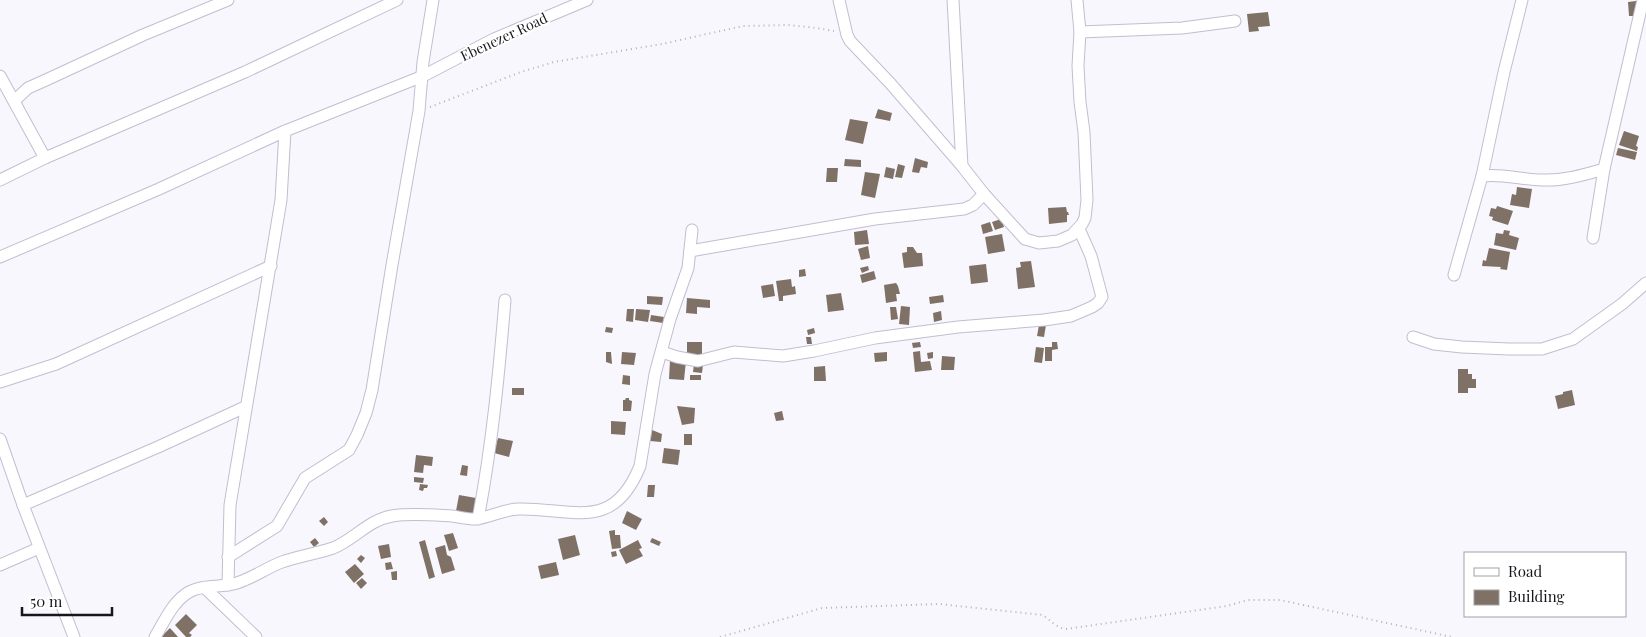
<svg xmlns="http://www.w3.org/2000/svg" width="1646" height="637" viewBox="0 0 1646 637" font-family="'Playfair Display',serif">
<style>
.building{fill:#7f7166}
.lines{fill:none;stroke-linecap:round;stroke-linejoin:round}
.minor-casing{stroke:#c1bed0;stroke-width:13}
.path{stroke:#b3b2b9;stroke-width:2;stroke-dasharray:1 4;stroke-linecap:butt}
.minor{stroke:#fff;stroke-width:11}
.labels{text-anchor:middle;stroke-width:4;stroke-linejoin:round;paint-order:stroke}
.street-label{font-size:14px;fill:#17161c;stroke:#fff}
</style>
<rect width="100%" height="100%" fill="#f8f7fe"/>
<g class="building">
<path d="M1636 1 1638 16H1629L1628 2Z"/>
<path d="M1268 12 1270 26 1258 27 1259 31 1249 32 1247 14Z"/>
<path d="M878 109 892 113 890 121 875 118Z"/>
<path d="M850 119 868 122 863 144 845 140Z"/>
<path d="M1624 131 1639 136 1636 146 1638 147 1637 151 1619 145Z"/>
<path d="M1618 148 1637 152 1635 160 1616 155Z"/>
<path d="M915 158 928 162 927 168 921 167 919 173 912 172Z"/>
<path d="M845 159 861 160V167L844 166Z"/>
<path d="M898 164 905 166 902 178 895 177Z"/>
<path d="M886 167 895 169 893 179 884 177Z"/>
<path d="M827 168H838L837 182H826Z"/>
<path d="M865 172 880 174 875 198 861 195Z"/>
<path d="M1517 187 1532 189 1529 208 1510 205 1512 194 1516 195Z"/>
<path d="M1497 206 1513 211 1508 225 1492 220 1493 217 1489 216 1491 208 1496 209Z"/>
<path d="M1066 207 1067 212H1068L1069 215H1067V222L1049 224 1048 208Z"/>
<path d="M1001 219 1004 227 995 230 992 222Z"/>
<path d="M990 222 993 231 983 234 981 225Z"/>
<path d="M867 230 869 244 855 245 854 232Z"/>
<path d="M1504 230 1510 231 1509 235 1519 238 1516 250 1494 245 1496 233 1503 234Z"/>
<path d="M1002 234 1005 251 988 254 985 237Z"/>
<path d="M868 246 870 258 861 260 858 249Z"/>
<path d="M907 247H913L917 253H922L923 266 904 268 902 253 907 252Z"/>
<path d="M1489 248 1510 252 1507 270 1500 269 1501 267 1482 266 1483 260 1486 261Z"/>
<path d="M1031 261 1035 287 1018 289 1016 268 1021 267 1020 262Z"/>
<path d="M986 264 988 282 971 284 969 266Z"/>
<path d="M868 266 869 270 862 273 860 268Z"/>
<path d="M805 269 806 276 799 277V270Z"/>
<path d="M874 271 876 279 862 283 860 275Z"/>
<path d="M791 279 792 287 795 286 796 294 783 296V301H779L776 281Z"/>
<path d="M896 283 898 286 900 294H896L897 301 886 303 884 285Z"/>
<path d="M773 284 775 296 763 298 761 286Z"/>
<path d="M841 293 844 310 828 312 826 295Z"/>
<path d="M943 295 944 302 930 304 929 297Z"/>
<path d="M647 296 663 297 662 305 647 304Z"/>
<path d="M687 298 710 300V308L697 307V314L686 313Z"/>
<path d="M901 306 910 307 909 325 899 324Z"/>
<path d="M890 307H896L898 319 891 320Z"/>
<path d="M627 309H634L633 322 626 321Z"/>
<path d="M636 309 650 310 648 322 635 320Z"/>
<path d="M941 311 942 320 934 322 933 313Z"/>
<path d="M651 315 664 317 663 323 650 321Z"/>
<path d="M1039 325H1046L1044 337 1037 336Z"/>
<path d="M606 327 613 328 612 333 605 332Z"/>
<path d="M814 328 815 333 808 335 807 330Z"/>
<path d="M806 337H811L812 344H807Z"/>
<rect x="687" y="342" width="15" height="14"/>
<path d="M920 342 921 347 913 348 912 343Z"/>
<path d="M1052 342H1057L1058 349 1052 350V361H1045V347H1052Z"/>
<path d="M1036 347 1044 348 1042 363 1034 362Z"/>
<path d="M920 351 921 362 930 361 932 370 915 372 913 352Z"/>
<path d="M606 352H611L612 364 606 362Z"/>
<path d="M622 352 636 353 634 365 621 364Z"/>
<path d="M887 352V361L875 362 874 353Z"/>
<path d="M933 352V358L928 359 927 353Z"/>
<path d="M942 356 955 357 954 370H941Z"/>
<path d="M670 360 686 361 684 380 669 379Z"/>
<path d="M694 364 703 365 702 373 693 372Z"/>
<path d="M825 366 826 381H814V367Z"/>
<path d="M1458 369H1468V374H1472V379H1476V388H1468V393H1458Z"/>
<path d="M623 375 630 376V385L622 384Z"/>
<rect x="690" y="375" width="11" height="5"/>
<rect x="512" y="388" width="12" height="7"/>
<path d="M1572 390 1575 405 1558 409 1555 396 1563 394V392Z"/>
<path d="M626 398H629V400L632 401 631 411H623V400H625Z"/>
<path d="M677 406 695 408 694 423 682 425Z"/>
<path d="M782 411 784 420 776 421 774 413Z"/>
<path d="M611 421 626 422 625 435 611 434Z"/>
<path d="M652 430 662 434 661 442 650 441Z"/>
<rect x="684" y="434" width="8" height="11"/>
<path d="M498 438 513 441 509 457 494 453Z"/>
<path d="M664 448 680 450 678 465 662 463Z"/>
<path d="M416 455 433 457 432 466 424 465 423 473 414 472Z"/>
<path d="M462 465 468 466 467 476 460 475Z"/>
<path d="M414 477 424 478 423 483 414 482Z"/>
<path d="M420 484 428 485 427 488H424L423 491 419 490Z"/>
<path d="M648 485H655L654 497H647Z"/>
<path d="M459 495 476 498 473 514 456 511Z"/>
<path d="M627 511 642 519 636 530 622 523Z"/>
<path d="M324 517 328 522 324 526 319 521Z"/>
<path d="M615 530V535H620L621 548 612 549 609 531Z"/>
<path d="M453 533 458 548 449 551 444 535Z"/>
<path d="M575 535 580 555 563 560 558 539Z"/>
<path d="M315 538 319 543 314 547 310 542Z"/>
<path d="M652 538 661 542 659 546 650 542Z"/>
<path d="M425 540 435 577 429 579 419 542Z"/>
<path d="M638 540 642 548 639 549 643 556 626 564 619 550Z"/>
<path d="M389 544 391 557 381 559 378 546Z"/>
<path d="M445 545 447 555 451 557 455 570 442 574 435 548Z"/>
<path d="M616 551 617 556 612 557 611 552Z"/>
<path d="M361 555 365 558 361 563 357 559Z"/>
<path d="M391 562 393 569 386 570 385 563Z"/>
<path d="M556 562 559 575 541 579 538 566Z"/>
<path d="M355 564 364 574 354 583 345 572Z"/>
<path d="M397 571V580H392L391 572Z"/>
<path d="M362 578 367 583 361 589 356 583Z"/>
<path d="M186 614 197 625 189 633 192 635 190 637H186L175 625Z"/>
<path d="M170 628 178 637H161Z"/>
</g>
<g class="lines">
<g class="minor-casing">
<g id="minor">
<path d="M839 0 847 35 850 41 890 83 962 166 984 194 1025 239 1039 243 1058 241 1072 235 1082 224 1085 218 1087 200 1084 132 1080 102 1078 66 1080 32 1077 0"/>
<path d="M953 0 962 166"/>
<path d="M1080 32 1182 28 1235 21"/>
<path d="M0 76 45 158"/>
<path d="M14 101 28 88 46 80 143 35 228 0"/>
<path d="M1482 176C1502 173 1522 180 1542 180 1563 181 1583 175 1604 169"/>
<path d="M0 180 45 158 245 72 397 0"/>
<path d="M1593 238 1604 169 1643 0"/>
<path d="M690 251 875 219 964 209 973 205 984 194"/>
<path d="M0 257 159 189 285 131 423 76 494 39 587 0"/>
<path d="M1454 275 1482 176 1504 72 1522 0"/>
<path d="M1413 337 1434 344 1462 347 1509 349H1542L1573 339 1622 304 1646 283"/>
<path d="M662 352 677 357 698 361 734 352 783 356 814 351 875 338 958 327 1044 320 1071 316 1092 307 1098 303 1102 297 1091 256 1079 229"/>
<path d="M0 382 56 364 271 266"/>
<path d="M0 439 23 505 74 637"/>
<path d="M23 505 158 447 245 407"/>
<path d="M478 519C492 446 499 373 505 300"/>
<path d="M228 557 277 526 305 478 349 450 357 435 366 413 372 390 392 265 419 111 423 62 433 0"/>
<path d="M0 565 39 548"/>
<path d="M228 585 230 505 281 200 285 131"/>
<path d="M205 588 256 637"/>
<path d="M155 637C164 622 173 601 189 592 203 584 222 588 237 583 253 578 266 568 282 562 298 556 316 554 333 548 354 540 368 520 392 516 411 513 433 515 452 516 460 517 467 519 475 519 490 518 503 509 519 509 573 508 613 533 640 466L655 374 670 319 688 268 692 230"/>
</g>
</g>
<g class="path">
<path d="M430 107 521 72 554 62 662 44 743 26 788 25 817 28 834 31"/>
<path d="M720 637 822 608 939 604 1043 615C1051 621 1057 628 1066 629L1227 606 1248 600H1280L1452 637"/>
</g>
<use href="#minor" class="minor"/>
</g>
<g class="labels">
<g class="street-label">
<text transform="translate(504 37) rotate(-25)" y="5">Ebenezer Road</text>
</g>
</g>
<rect x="1464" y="552" width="162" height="65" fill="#ffffff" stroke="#a2a2a4"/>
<rect x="1474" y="568" width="25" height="8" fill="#ffffff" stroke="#a2a2a4"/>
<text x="1508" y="577" font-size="15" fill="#17161c">Road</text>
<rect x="1474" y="590" width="25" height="15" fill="#7f7166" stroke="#a2a2a4"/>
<text x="1508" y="602" font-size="15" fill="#17161c">Building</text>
<path d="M22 607v8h90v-8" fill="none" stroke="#17161c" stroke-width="2.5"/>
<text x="30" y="607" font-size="15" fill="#17161c" stroke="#ffffff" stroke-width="4" paint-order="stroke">50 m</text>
</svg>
